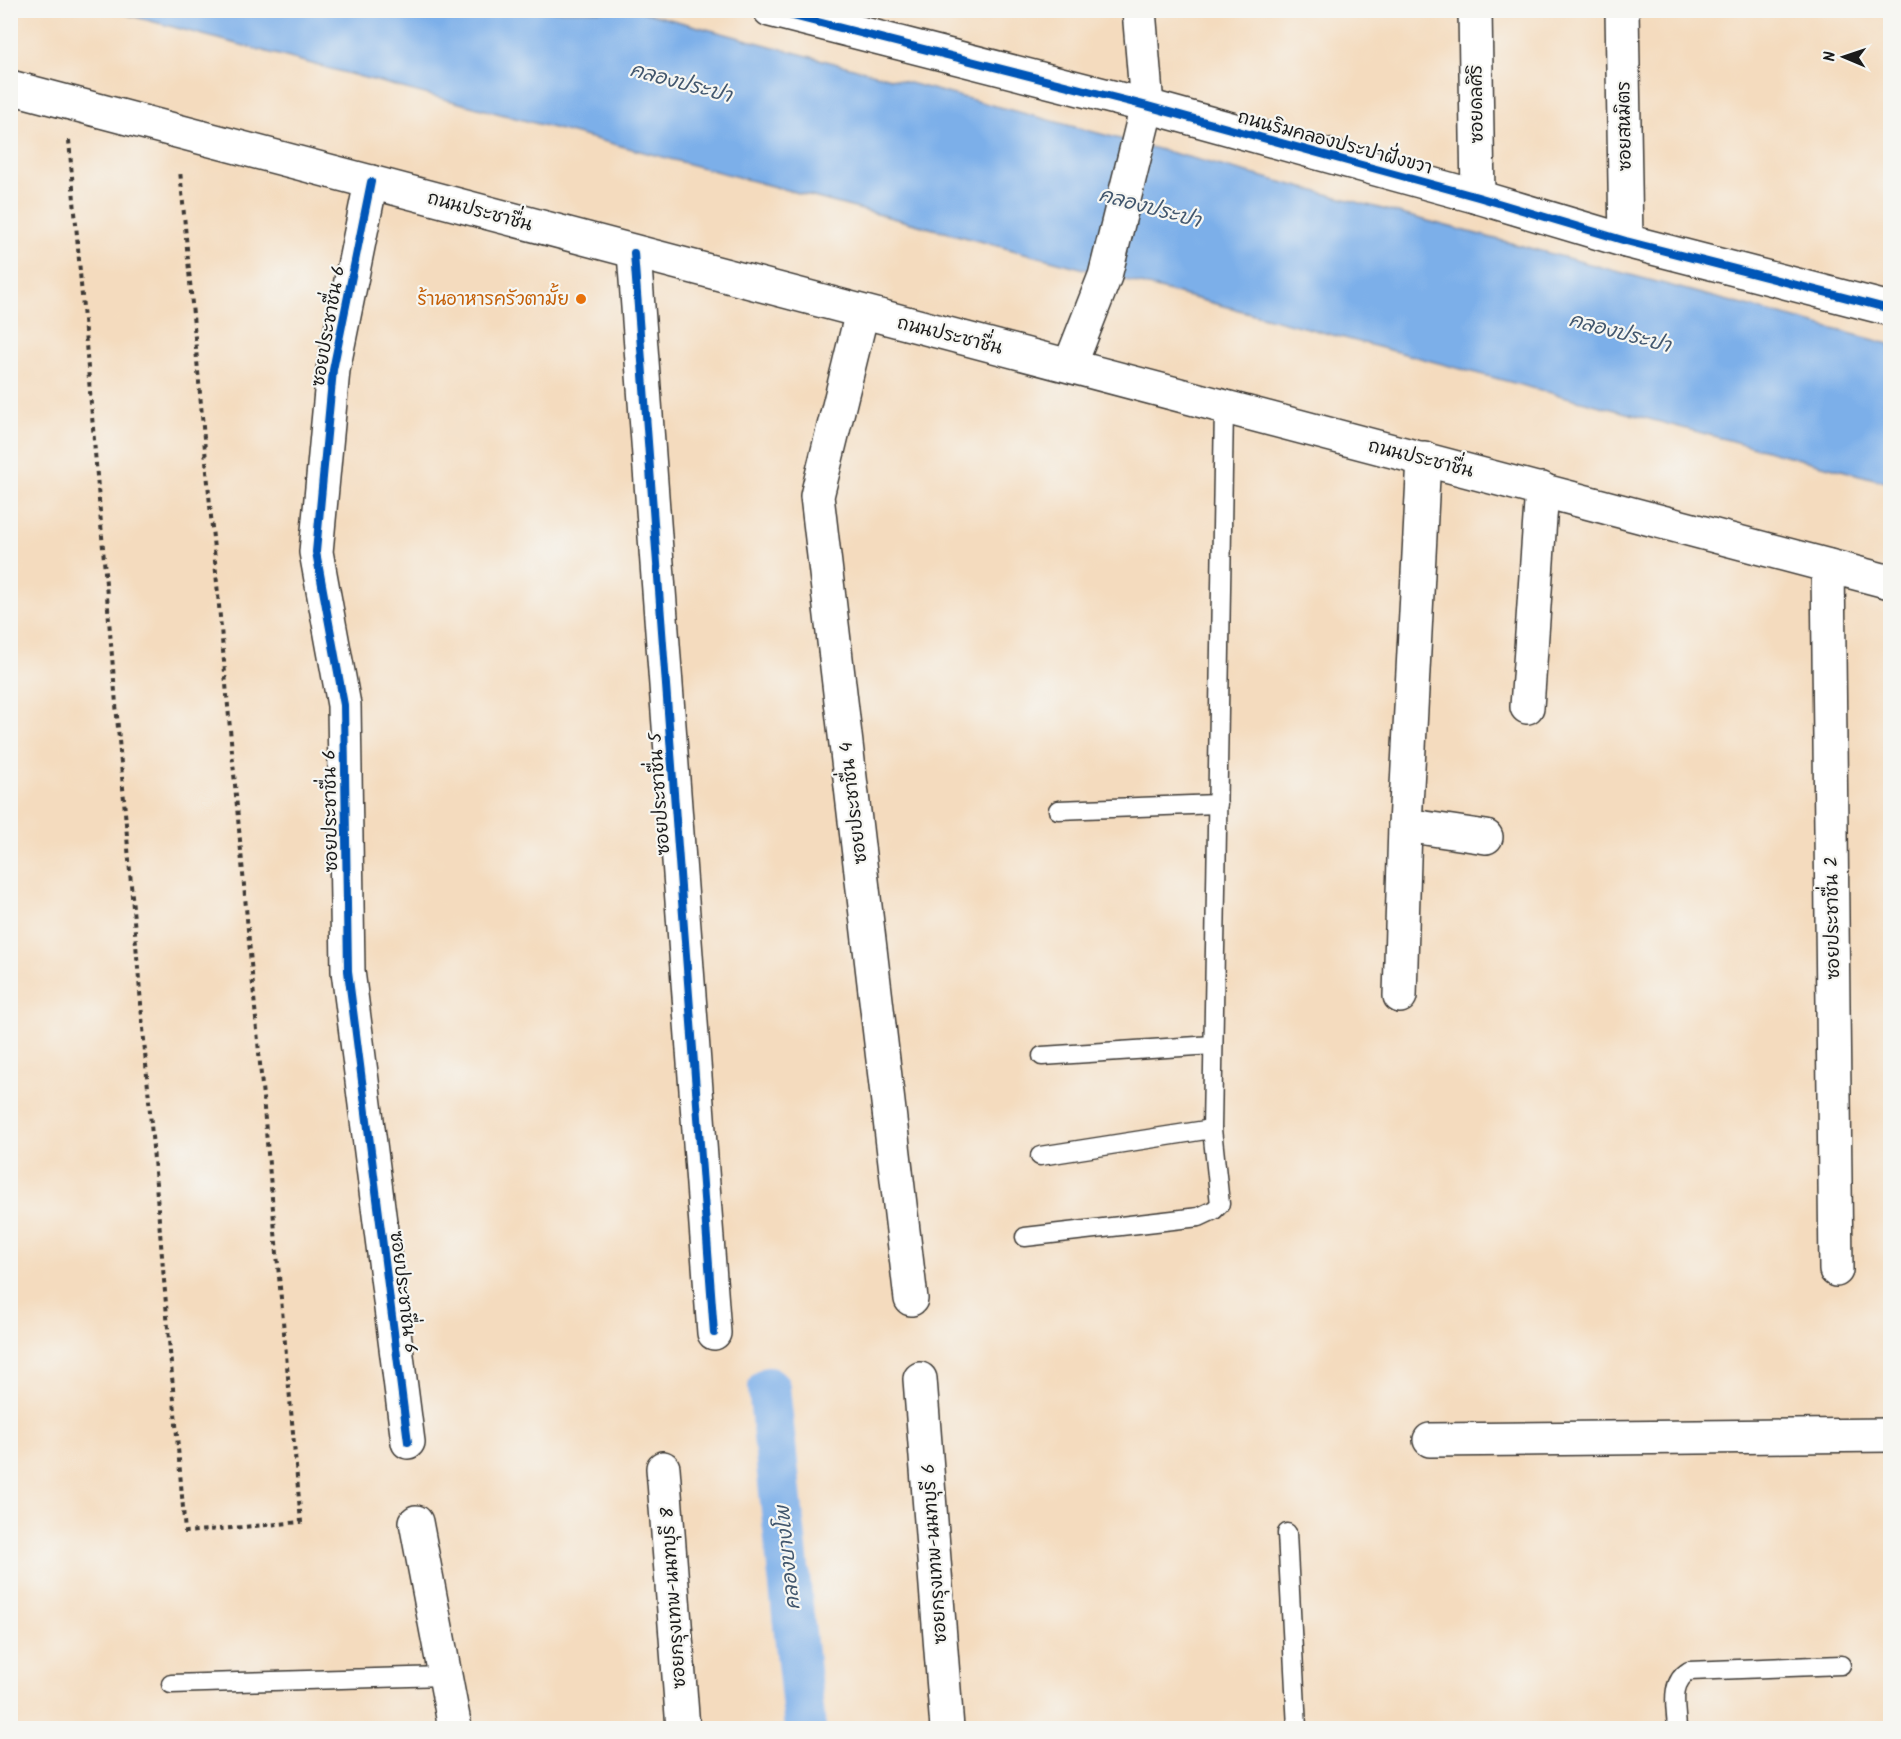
<svg xmlns="http://www.w3.org/2000/svg" width="1901" height="1739" viewBox="0 0 1901 1739" font-family="Kalam,'Playpen Sans Thai',sans-serif">
<style>
.water{fill:#7cafe9;stroke:#4c6682;stroke-width:1.5}
.lines{fill:none;stroke-linecap:round;stroke-linejoin:round}
.canal{stroke:#7cafe9;stroke-width:42}
.lane-casing{stroke:#3c3934;stroke-width:21}
.street-casing{stroke:#3c3934;stroke-width:36}
.secondary-casing{stroke:#3c3934;stroke-width:36}
.path{stroke:#3c3934;stroke-width:4;stroke-dasharray:4.5 4.5;stroke-linecap:butt}
.lane{stroke:#fff;stroke-width:18}
.street{stroke:#fff;stroke-width:33}
.secondary{stroke:#fff;stroke-width:33}
.cycleway-casing{stroke:#f6f6f2;stroke-width:11}
.cycleway{stroke:#0057b8;stroke-width:8}
.food-dot{fill:#e8710a;stroke:#f6f6f2;stroke-width:2}
.labels{text-anchor:middle;stroke-width:4.5;stroke-linejoin:round;paint-order:stroke}
.street-label{font-size:18px;fill:#1c1c1c;stroke:#f6f6f2}
.food-label{font-size:18px;fill:#c56008;stroke:#f6f6f2;text-anchor:end}
.water-label{font-size:20px;font-style:italic;fill:#42576e;stroke:#f6f6f2}
</style>
<rect width="100%" height="100%" fill="#f6f6f2"/>
<filter id="ink" filterUnits="userSpaceOnUse"><feTurbulence type="fractalNoise" baseFrequency=".0167" numOctaves="2"/><feDisplacementMap in="SourceGraphic" scale="12" xChannelSelector="R" yChannelSelector="G"/><feConvolveMatrix kernelMatrix="1 2 1 2 8 2 1 2 1" color-interpolation-filters="sRGB"/></filter>
<filter id="wash" filterUnits="userSpaceOnUse"><feTurbulence type="fractalNoise" baseFrequency=".008" numOctaves="4" result="noise"/><feDisplacementMap in="SourceGraphic" scale="24" xChannelSelector="R" yChannelSelector="G"/><feGaussianBlur stdDeviation="1.35" result="paint"/><feColorMatrix in="noise" values="0 0 0 0 0 0 0 0 0 0 0 0 0 0 0 0 0 1.4 0 .05"/><feComposite in="paint" operator="in"/></filter>
<g filter="url(#wash)">
<rect width="100%" height="100%" fill="#f4dbbe"/>
<path class="water" d="M113 11H639L1890 344V483Z"/>
<g class="lines">
<path class="canal" d="M769 1388 805 1728"/>
</g>
</g>
<g filter="url(#ink)">
<g class="lines">
<g class="lane-casing">
<g id="lane">
<path d="M1058 810 1218 804"/>
<path d="M1042 1056 1213 1045"/>
<path d="M1040 1156 1212 1129"/>
<path d="M1025 1237 1199 1217 1214 1210 1220 1204 1212 1129 1224 408"/>
<path d="M1287 1533 1297 1728"/>
<path d="M171 1684 444 1676"/>
<path d="M1677 1728C1676 1707 1669 1683 1689 1671L1841 1665"/>
</g>
</g>
<g class="street-casing">
<g id="street">
<path d="M1475 10 1478 197"/>
<path d="M1622 10 1626 241"/>
<path d="M371 182 333 370 316 552 344 705 348 971 408 1442"/>
<path d="M634 253 714 1333"/>
<path d="M862 312 817 496 911 1299"/>
<path d="M1070 365 1105 276 1147 106 1139 10"/>
<path d="M1828 566 1836 1270"/>
<path d="M1527 707 1542 489"/>
<path d="M1405 825 1486 837"/>
<path d="M1400 996 1405 825 1424 458"/>
<path d="M920 1379 947 1728"/>
<path d="M1430 1440 1890 1435"/>
<path d="M663 1468 683 1728"/>
<path d="M416 1522 455 1728"/>
</g>
</g>
<g class="secondary-casing">
<g id="secondary">
<path d="M770 10 1147 106 1478 197 1626 241 1890 309"/>
<path d="M10 87 1890 582"/>
</g>
</g>
<path class="path" d="M69 140 185 1532 301 1522 180 170"/>
<use href="#lane" class="lane"/>
<use href="#street" class="street"/>
<use href="#secondary" class="secondary"/>
<g class="cycleway-casing">
<g id="cycleway">
<path d="M770 10 1147 106 1478 197 1626 241 1890 309"/>
<path d="M371 182 333 370 316 552 344 705 348 971 408 1442"/>
<path d="M634 253 714 1333"/>
</g>
</g>
<use href="#cycleway" class="cycleway"/>
</g>
</g>
<circle class="food-dot" cx="581" cy="299" r="6"/>
<g class="labels">
<g class="street-label">
<text transform="translate(1476 104) rotate(-91)" y="6">ซอยดลศิริ</text>
<text transform="translate(1624 126) rotate(-91)" y="6">ซอยสหมิตร</text>
<text transform="translate(1335 142) rotate(15)" y="6">ถนนริมคลองประปาฝั่งขวา</text>
<text transform="translate(480 211) rotate(15)" y="6">ถนนประชาชื่น</text>
<text transform="translate(328 326) rotate(-80)" y="6">ซอยประชาชื่น 6</text>
<text transform="translate(950 335) rotate(14)" y="6">ถนนประชาชื่น</text>
<text transform="translate(1421 458) rotate(14)" y="6">ถนนประชาชื่น</text>
<text transform="translate(659 794) rotate(-94)" y="6">ซอยประชาชื่น 5</text>
<text transform="translate(853 803) rotate(-97)" y="6">ซอยประชาชื่น 4</text>
<text transform="translate(330 811) rotate(-91)" y="6">ซอยประชาชื่น 6</text>
<text transform="translate(1832 918) rotate(-91)" y="6">ซอยประชาชื่น 2</text>
<text transform="translate(404 1292) rotate(83)" y="6">ซอยประชาชื่น 6</text>
<text transform="translate(934 1554) rotate(-94)" y="6">ซอยกรุงเทพ-นนทบุรี 6</text>
<text transform="translate(673 1598) rotate(-94)" y="6">ซอยกรุงเทพ-นนทบุรี 8</text>
</g>
<g class="food-label">
<text x="569" y="305">ร้านอาหารครัวตามั้ย</text>
</g>
<g class="water-label">
<text transform="translate(681 82) rotate(15)" y="7">คลองประปา</text>
<text transform="translate(1150 207) rotate(15)" y="7">คลองประปา</text>
<text transform="translate(1620 332) rotate(15)" y="7">คลองประปา</text>
<text transform="translate(787 1558) rotate(-96)" y="7">คลองบางโพ</text>
</g>
</g>
<rect width="1901" height="1739" fill="none" stroke="#f6f6f2" stroke-width="36"/>
<g transform="translate(1844 57) rotate(272)" stroke="#f6f6f2" stroke-width="4.5" paint-order="stroke">
<path d="M0-4.5L10 22L0 15L-10 22Z" fill="#1c1c1c"/>
<text y="-9" font-size="16" font-weight="bold" text-anchor="middle" fill="#1c1c1c">N</text>
</g>
</svg>
